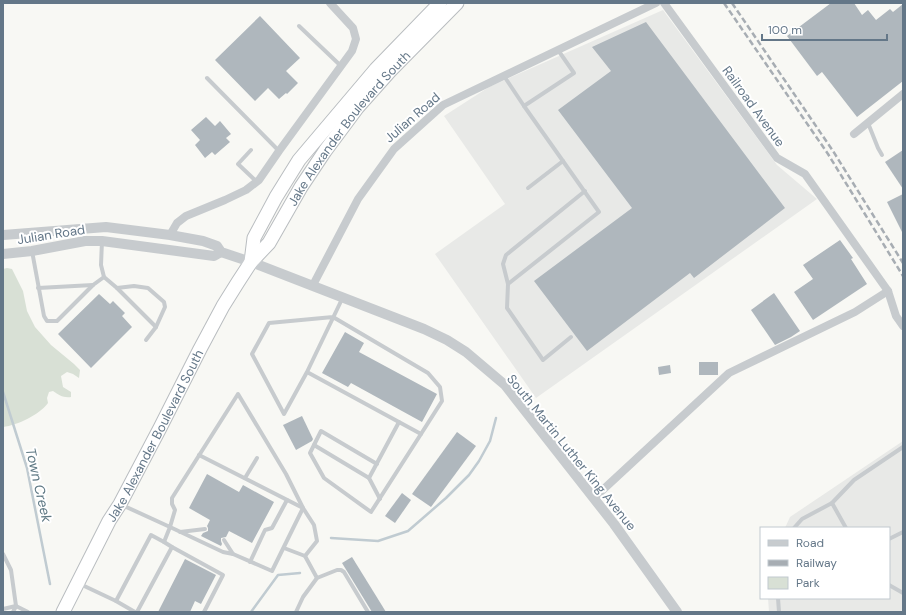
<svg xmlns="http://www.w3.org/2000/svg" width="906" height="615" viewBox="0 0 906 615" font-family="'DM Sans',sans-serif">
<style>
.built{fill:#e8e9e7}
.green{fill:#d8e0d5}
.lines{fill:none;stroke-linecap:round;stroke-linejoin:round}
.stream{stroke:#c0cbd1;stroke-width:2.5}
.building{fill:#afb7bd}
.trunk-casing{stroke:#b9bdc0;stroke-width:15}
.service{stroke:#c7cbce;stroke-width:4}
.minor{stroke:#c7cbce;stroke-width:8}
.tertiary{stroke:#c7cbce;stroke-width:10}
.trunk{stroke:#fff;stroke-width:13}
.rail{stroke:#a7adb3;stroke-width:2.5;stroke-dasharray:6 3;stroke-linecap:butt}
.labels{text-anchor:middle;stroke-width:4;stroke-linejoin:round;paint-order:stroke}
.street-label{font-size:13px;fill:#647788;stroke:#fff}
.water-label{font-size:14px;font-style:italic;fill:#5f7984;stroke:#fff}
</style>
<rect width="100%" height="100%" fill="#f8f8f4"/>
<g class="built">
<path d="M663 10 777 165 817 199 536 398 435 254 505 204 444 116 489 87Z"/>
<path d="M903 441V612H769L768 598H889V528H785L790 517Z"/>
</g>
<path class="green" d="M7 268 12 269 23 291 27 311 35 327 51 345 74 364 80 370 79 378 73 374 67 372 61 376 63 387 71 392V397C63 398 59 395 53 391L49 392 47 398 48 403C39 415 18 425 3 427V269Z"/>
<g class="lines">
<g class="stream">
<path d="M3 392 27 468 50 584"/>
<path d="M331 538 378 541 408 531 446 498 469 475 479 461 490 441 496 418"/>
<path d="M251 612 278 575 300 573"/>
</g>
</g>
<g class="building">
<path d="M831 3H854L862 15 868 10 876 20 890 9 893 12 903 4V81L857 117 822 72 817 76 787 36Z"/>
<path d="M260 16 300 58 286 71 298 83 287 94 286 93 279 99 268 88 255 101 215 60Z"/>
<path d="M646 22 785 208 694 278 690 273 587 351 534 281 632 208 558 110 611 71 592 47Z"/>
<path d="M206 117 215 126 220 121 231 134 226 138 230 142 215 155 212 152 205 158 195 145 200 140 191 130Z"/>
<path d="M903 150V189L885 162Z"/>
<path d="M903 194V234L887 202Z"/>
<path d="M840 240 853 258 851 259 867 284 813 320 794 292 813 279 803 265Z"/>
<path d="M774 293 800 331 791 337 775 345 751 310Z"/>
<path d="M99 294 110 304 113 301 125 313 122 316 132 327 91 368 58 334Z"/>
<path d="M345 332 364 343 359 352 437 394 422 422 351 383 348 387 322 373Z"/>
<rect x="699" y="362" width="19" height="13"/>
<path d="M670 365 671 373 659 375 658 367Z"/>
<path d="M302 416 313 439 312 441 296 450 283 425Z"/>
<path d="M457 432 476 446 431 507 412 494Z"/>
<path d="M207 474 239 492 243 485 274 502 252 543 229 531 226 537 221 538V541L222 544 221 546 201 536 203 533 208 531V528L207 526 210 520 189 508Z"/>
<path d="M402 493 411 500 395 523 385 516Z"/>
<path d="M352 557 386 612H372L342 563Z"/>
<path d="M185 559 216 575 201 604 195 601 190 612H158Z"/>
</g>
<g class="lines">
<g class="trunk-casing">
<g id="trunk">
<path d="M251 262 254 238 276 197 299 160 376 69 440 3"/>
<path id="s1" d="M63 612 109 521 120 504 160 428 200 349 223 306 238 282 251 262 269 243 301 187 325 151 357 108 390 71 457 3"/>
</g>
</g>
<g class="service">
<path d="M299 26 341 66"/>
<path d="M504 76 524 106 574 73 558 50"/>
<path d="M207 78 279 151"/>
<path d="M524 106 599 212 508 284 507 308 543 360 571 337"/>
<path d="M868 123 878 148 882 155"/>
<path d="M251 150 238 164 257 182"/>
<path d="M528 188 563 161"/>
<path d="M102 241 101 265 104 277 117 288 156 327"/>
<path d="M32 251 44 316 47 321H57L93 285 104 277"/>
<path d="M508 284 503 264 506 255 585 191"/>
<path d="M38 288 93 285"/>
<path d="M117 288 134 286 148 288 164 302 165 307 156 327 146 340"/>
<path d="M307 372 284 414 252 354 269 323 333 317 428 373 440 387 442 401 421 434 307 372 343 297"/>
<path d="M314 445 369 478"/>
<path d="M199 455 303 508 314 525 317 541 305 556"/>
<path d="M377 464 321 431 310 453 324 478 371 512 421 434"/>
<path d="M245 478 257 458"/>
<path d="M380 499 369 478 399 422"/>
<path d="M832 503 854 480 903 447"/>
<path d="M794 528 802 519 832 503 846 528"/>
<path d="M180 532 205 529"/>
<path d="M889 539 903 532"/>
<path d="M224 540 233 554"/>
<path d="M172 547 223 575 204 612"/>
<path d="M284 548 305 556 317 578"/>
<path d="M3 554 11 570 16 606 28 612"/>
<path d="M250 562 265 530 272 528 287 500"/>
<path d="M80 584 116 601 151 535 164 542 170 527 223 552 233 554 272 571 303 508 286 474 238 394 172 498V504L175 510 170 527 122 505"/>
<path d="M889 585 903 593"/>
<path d="M778 598 779 612"/>
<path d="M116 601 135 612"/>
<path d="M3 609 16 606"/>
<path d="M13 612 16 606"/>
<path d="M137 612 172 547 164 542"/>
<path d="M296 612 303 597 317 578 337 570H341L344 572 368 612"/>
</g>
<g class="minor">
<path d="M664 3 777 158 805 174 888 291 896 316 903 326"/>
<path d="M854 134 903 94"/>
<path d="M170 235 177 223 186 216 225 200 246 190 259 180 279 151 352 51 356 39 353 28 330 3"/>
<path d="M313 285 358 199 394 149 443 105 656 3"/>
<path d="M594 498 729 373 855 312 888 291"/>
</g>
<g class="tertiary">
<path d="M3 235 106 227 170 235 203 241 217 246 221 252 251 262 424 329 447 340 466 352 505 385 614 524 677 612"/>
<path d="M3 254 32 251 85 241H102L214 256 221 252"/>
</g>
<use href="#trunk" class="trunk"/>
<g class="rail">
<path d="M724 3 828 154 903 276"/>
<path d="M732 3 833 151 903 263"/>
</g>
</g>
<g class="labels">
<g class="street-label">
<text transform="translate(754 106) rotate(54)" y="5">Railroad Avenue</text>
<text transform="translate(412 117) rotate(-41)" y="5">Julian Road</text>
<text dy="5" stroke="none"><textPath href="#s1" startOffset="564">Jake Alexander Boulevard South</textPath></text>
<text transform="translate(51 234) rotate(-9)" y="5">Julian Road</text>
<text dy="5" stroke="none"><textPath href="#s1" startOffset="199">Jake Alexander Boulevard South</textPath></text>
<text transform="translate(572 452) rotate(51)" y="5">South Martin Luther King Avenue</text>
</g>
<g class="water-label">
<text transform="translate(39 485) rotate(77)" y="5">Town Creek</text>
</g>
</g>
<rect width="906" height="615" fill="none" stroke="#647788" stroke-width="8"/>
<rect x="760" y="527" width="130" height="72" fill="#ffffff" stroke="#c1c9cf"/>
<rect x="768" y="540" width="20" height="6" fill="#c7cbce" stroke="#c1c9cf"/>
<text x="796" y="547" font-size="12" fill="#647788">Road</text>
<rect x="768" y="560" width="20" height="6" fill="#a7adb3" stroke="#c1c9cf"/>
<text x="796" y="567" font-size="12" fill="#647788">Railway</text>
<rect x="768" y="577" width="20" height="12" fill="#d8e0d5" stroke="#c1c9cf"/>
<text x="796" y="587" font-size="12" fill="#647788">Park</text>
<path d="M762 34v6h125v-6" fill="none" stroke="#647788" stroke-width="2"/>
<text x="768" y="34" font-size="12" fill="#647788" stroke="#ffffff" stroke-width="3" paint-order="stroke">100 m</text>
</svg>
